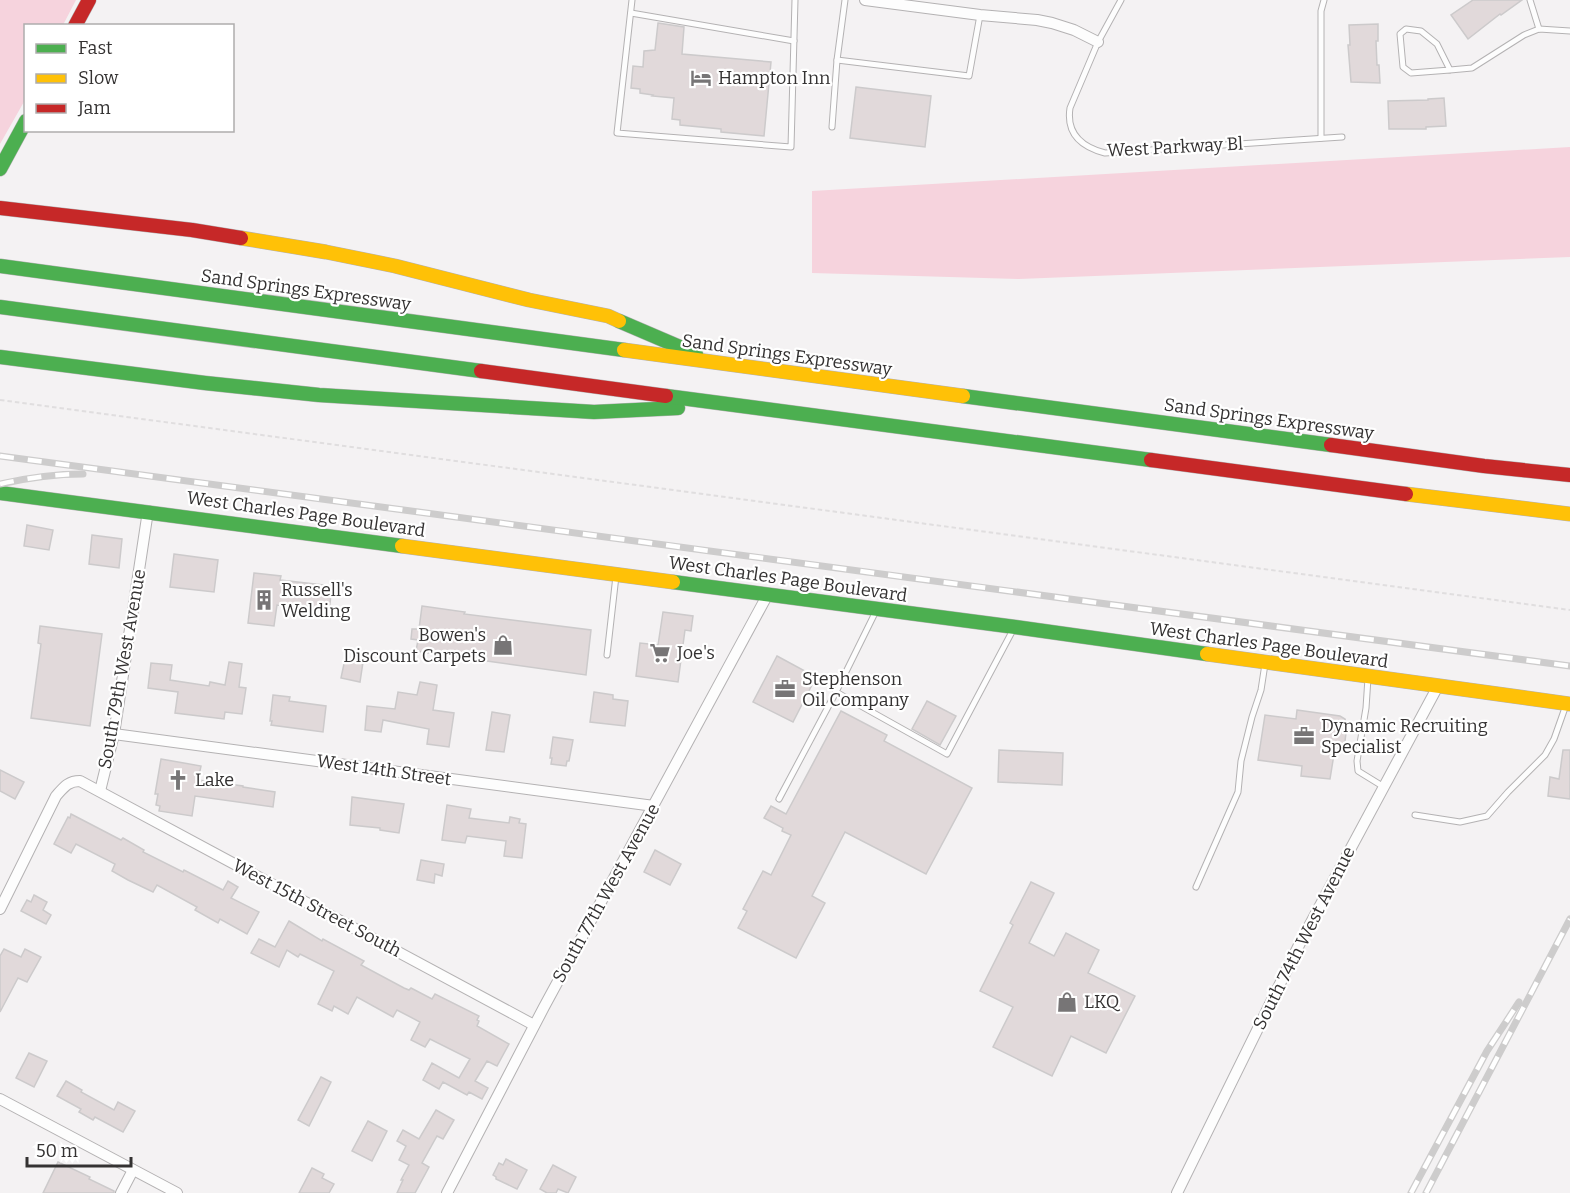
<svg xmlns="http://www.w3.org/2000/svg" width="1570" height="1193" viewBox="0 0 1570 1193" font-family="Bitter,serif">
<style>
.green{fill:#f6d3dd}
.building{fill:#e1d9da;stroke:#cccacb;stroke-width:1.5}
.lines{fill:none;stroke-linecap:round;stroke-linejoin:round}
.lane-casing{stroke:#b4b2b3;stroke-width:7}
.street-casing{stroke:#b4b2b3;stroke-width:12}
.fast-casing{stroke:#b4b2b3;stroke-width:15}
.slow-casing{stroke:#b4b2b3;stroke-width:15}
.jam-casing{stroke:#b4b2b3;stroke-width:15}
.path{stroke:#e0dedf;stroke-width:2;stroke-dasharray:4.5 3;stroke-linecap:butt}
.lane{stroke:#fdfdfd;stroke-width:5}
.street{stroke:#fdfdfd;stroke-width:10}
.fast{stroke:#4caf50;stroke-width:14}
.slow{stroke:#ffc107;stroke-width:14}
.jam{stroke:#c62828;stroke-width:14}
.rail-casing{stroke:#cdcccc;stroke-width:7}
.rail{stroke:#fff;stroke-width:4.5;stroke-dasharray:14;stroke-linecap:butt}
.labels{text-anchor:middle;stroke-width:4.5;stroke-linejoin:round;paint-order:stroke}
.poi-label{font-size:18px;fill:#343232;stroke:#fff;text-anchor:start}
.street-label{font-size:18px;fill:#343232;stroke:#fff}
</style>
<rect width="100%" height="100%" fill="#f4f2f3"/>
<g class="green">
<path d="M0 0H76L63 25 26 26 25 100 0 144Z"/>
<path d="M1570 147V257L1019 279 812 273V191Z"/>
</g>
<g class="building">
<path d="M1473 0H1522L1501 15 1500 14 1468 39 1451 15Z"/>
<path d="M658 23 684 27 682 54 771 62 764 136 721 132V129L680 125V120L672 119 674 98 652 96 653 95 640 93V89L631 88 633 66 643 67 644 51 655 50Z"/>
<path d="M1378 24V41H1376L1377 65H1379L1380 83 1351 82 1348 45H1350L1349 25Z"/>
<path d="M856 87 931 96 925 147 850 138Z"/>
<path d="M1444 98 1446 126 1426 127V129H1389L1388 101 1428 100V99Z"/>
<path d="M27 525 53 530 49 550 24 546Z"/>
<path d="M92 535 122 539 119 568 89 564Z"/>
<path d="M174 554 218 560 214 592 170 587Z"/>
<path d="M254 573 281 576 280 580 332 586 329 612 277 605 274 626 248 623Z"/>
<path d="M422 606 465 612 464 614 591 630 586 675 416 651 418 640 411 639 412 629H419Z"/>
<path d="M663 612 693 616 691 631 685 630 678 682 636 676 640 643 658 645Z"/>
<path d="M40 626 102 634 90 726 31 718 41 644 38 643Z"/>
<path d="M777 656 816 677 793 722 753 702Z"/>
<path d="M345 659 363 662 360 682 341 678Z"/>
<path d="M229 662 242 664 239 687 246 688 242 714 225 712 224 719 175 713 178 692 148 688 151 663 172 665 170 680 209 686 210 682 225 685Z"/>
<path d="M420 682 437 685 433 710 454 713 449 747 427 744 429 729 383 720 381 732 365 730 367 706 395 709 398 692 417 695Z"/>
<path d="M594 692 613 695V699L628 701 625 726 590 722Z"/>
<path d="M273 695 290 697 289 701 326 706 323 732 271 725 272 721H270Z"/>
<path d="M927 701 956 716 940 745 912 729Z"/>
<path d="M1297 710 1340 716 1345 719 1347 725 1344 749 1335 748 1330 779 1301 776 1302 766 1258 760 1265 715 1296 719Z"/>
<path d="M841 711 887 735 884 741 972 788 926 874 845 832 812 896 825 903 796 958 738 928 747 911 743 909 763 871 771 875 791 835 782 831 783 828 764 818 771 806 786 814Z"/>
<path d="M492 712 510 715 504 752 486 750Z"/>
<path d="M553 737 573 740 569 761H567L566 766 551 764 552 758H550Z"/>
<path d="M999 750 1063 753 1062 785 998 782Z"/>
<path d="M1563 750H1570V799L1548 796 1550 777 1559 779Z"/>
<path d="M161 759 201 766 198 780 243 786V787L275 792 273 807 195 796 192 816 159 811 160 806 156 805 158 794H155Z"/>
<path d="M0 770 24 782 15 799 0 791Z"/>
<path d="M352 797 404 804 399 833 380 830V828L350 825Z"/>
<path d="M447 805 471 809 469 818 509 823 510 817 520 819 519 823 526 824 522 858 504 856 506 841 467 836 465 843 442 840Z"/>
<path d="M71 814 121 840 123 838 144 850 143 852 183 872 184 870 223 890 228 881 238 887 231 898 259 912 247 934 220 919 218 923 195 910 197 907 157 885 153 892 128 880 112 871 115 864 76 844 71 853 54 844 68 817 70 818Z"/>
<path d="M655 850 681 864 670 885 644 872Z"/>
<path d="M421 860 444 864 442 876 435 874 434 883 417 880Z"/>
<path d="M1031 882 1054 893 1029 943 1054 956 1066 933 1099 950 1088 973 1135 996 1106 1053 1071 1036 1052 1076 993 1047 1013 1007 980 991 1013 925 1010 923Z"/>
<path d="M34 895 47 902 43 910 51 915 46 924 21 911 27 900 31 902Z"/>
<path d="M289 921 322 941 323 939 364 961 361 965 404 988 409 990 411 988 432 999 435 994 479 1016 477 1020 479 1021 477 1026 509 1044 497 1066 487 1061 475 1081 488 1088 482 1099 469 1092 467 1095 443 1082 439 1089 423 1080 432 1063 459 1078 470 1059 430 1039 425 1047 411 1040 420 1022 397 1010 393 1017 357 997 348 1014 334 1006 332 1011 318 1004 334 971 300 954 298 957 287 950 279 967 251 953 259 939 275 947Z"/>
<path d="M4 949 21 957 25 949 41 957 27 982 18 978 0 1012V956Z"/>
<path d="M29 1053 47 1061 34 1087 16 1078Z"/>
<path d="M321 1077 331 1082 309 1126 298 1120Z"/>
<path d="M66 1081 82 1090 81 1092 114 1110 118 1102 135 1111 123 1132 95 1117 93 1120 79 1112 81 1109 57 1096Z"/>
<path d="M436 1110 454 1120 443 1139 437 1136 422 1163 429 1167 415 1193H397L403 1180H401L409 1165 399 1160 406 1146 397 1141 403 1130 419 1139Z"/>
<path d="M368 1121 387 1131 372 1161 352 1151Z"/>
<path d="M506 1159 527 1170 517 1189 496 1179V1177L493 1175 499 1163 503 1165Z"/>
<path d="M58 1162 90 1177 89 1179 114 1191V1193H43Z"/>
<path d="M553 1165 576 1177 568 1193 558 1189 556 1193H547L540 1189Z"/>
<path d="M312 1168 324 1174 322 1178 334 1184 329 1193H299Z"/>
</g>
<g class="lines">
<g class="lane-casing">
<g id="lane">
<path d="M632 0 617 133 791 147 795 0"/>
<path d="M1121 0 1098 42 1070 108C1066 134 1082 147 1105 153L1342 137"/>
<path d="M1530 0 1539 29"/>
<path d="M631 13 794 41"/>
<path d="M837 60 969 76 980 15"/>
<path d="M1450 70 1437 44 1421 31 1406 29 1400 34 1403 67 1411 73 1450 70 1472 68 1524 35 1539 29 1570 31"/>
<path d="M832 127 837 60 845 0"/>
<path d="M1321 138V11L1324 0"/>
<path d="M877 609 836 692 947 754 1014 628"/>
<path d="M607 655 616 576"/>
<path d="M1368 678 1366 708 1357 761 1358 771 1384 787"/>
<path d="M779 799 836 692"/>
<path d="M1415 815 1460 822 1487 816 1508 792 1545 755 1554 739 1566 705"/>
<path d="M1196 887 1238 792 1241 761 1252 717 1261 690 1265 664"/>
</g>
</g>
<g class="street-casing">
<g id="street">
<path d="M865 0 980 15 1037 20 1052 23 1074 30 1098 42"/>
<path d="M114 734 654 806"/>
<path d="M100 791 114 734 148 511"/>
<path d="M0 909 56 796C64 787 68 781 80 781L534 1025"/>
<path d="M0 1099 177 1193"/>
<path d="M121 1193 133 1170"/>
<path d="M447 1193 544 1007 768 594"/>
<path d="M1177 1193 1301 941 1438 686"/>
</g>
</g>
<g class="fast-casing">
<g id="fast">
<path d="M0 169 26 121"/>
<path d="M0 266 624 350"/>
<path d="M0 307 481 371"/>
<path d="M619 321 696 354"/>
<path d="M0 357 205 383 319 395 594 412 678 408"/>
<path d="M666 396 1151 460"/>
<path d="M963 396 1331 445"/>
<path d="M0 493 402 546"/>
<path d="M673 582 1015 627 1207 654"/>
</g>
</g>
<g class="slow-casing">
<g id="slow">
<path d="M241 238 326 252 395 266 529 300 608 316 619 321"/>
<path d="M624 350 963 396"/>
<path d="M1406 494 1570 514"/>
<path d="M402 546 673 582"/>
<path d="M1207 654 1570 704"/>
</g>
</g>
<g class="jam-casing">
<g id="jam">
<path d="M75 26 89 0"/>
<path d="M0 208 192 230 241 238"/>
<path d="M481 371 666 396"/>
<path d="M1331 445 1484 466 1570 475"/>
<path d="M1151 460 1406 494"/>
</g>
</g>
<path class="path" d="M0 400 1570 610"/>
<use href="#lane" class="lane"/>
<use href="#street" class="street"/>
<use href="#fast" class="fast"/>
<use href="#slow" class="slow"/>
<use href="#jam" class="jam"/>
<g class="rail-casing">
<g id="rail">
<path d="M0 456 1570 666"/>
<path d="M0 484C27 478 55 474 83 474"/>
<path d="M1411 1193 1487 1051 1519 1002"/>
<path d="M1426 1193 1570 919"/>
</g>
</g>
<use href="#rail" class="rail"/>
</g>
<defs>
<g id="hotel-bare" transform="scale(1.62)"><path d="M-6-4.5h1.5V1H6V5H4.5V3h-9V5H-6ZM-4 0a1.8 1.8 0 1 1 3.6 0ZM.5 0V-2.5h3Q6-2.5 6 0Z" fill="#777576" stroke="#fff" stroke-width="2.5" paint-order="stroke"/></g>
<g id="building-bare" transform="scale(1.62)"><path d="M-4-6H4V6H1V3H-1V6H-4ZM-2.5-4.3h1.7v1.8h-1.7ZM.8-4.3h1.7v1.8H.8ZM-2.5-1h1.7V.8h-1.7ZM.8-1h1.7V.8H.8Z" fill="#777576" stroke="#fff" stroke-width="2.5" paint-order="stroke"/></g>
<g id="shop-bare" transform="scale(1.62)"><path d="M-5-2.5h2.3a2.7 3.5 0 0 1 5.4 0H5L5.5 6h-11ZM-1.5-2.5h3a1.5 2.3 0 0 0-3 0Z" fill="#777576" stroke="#fff" stroke-width="2.5" paint-order="stroke"/></g>
<g id="supermarket-bare" transform="scale(1.62)"><path d="M-6-5.5h2.5l.6 2H6L4.5 2H-2.5L-4.4-4H-6ZM-1.5 3.2a1.3 1.3 0 1 0 .1 0ZM3 3.2a1.3 1.3 0 1 0 .1 0Z" fill="#777576" stroke="#fff" stroke-width="2.5" paint-order="stroke"/></g>
<g id="office-bare" transform="scale(1.62)"><path d="M-6-3h4V-5.5h4V-3h4V5H-6ZM-1-4.5V-3h2v-1.5ZM-6 0V1H6V0Z" fill="#777576" stroke="#fff" stroke-width="2.5" paint-order="stroke"/></g>
<g id="church-bare" transform="scale(1.62)"><path d="M-1.2-6h2.4v3.5h3.3v2.4h-3.3V6h-2.4V-.1h-3.3v-2.4h3.3Z" fill="#777576" stroke="#fff" stroke-width="2.5" paint-order="stroke"/></g>
</defs>
<g fill-rule="evenodd">
<use href="#hotel-bare" x="701" y="78"/>
<use href="#building-bare" x="264" y="600"/>
<use href="#shop-bare" x="503" y="645"/>
<use href="#supermarket-bare" x="660" y="653"/>
<use href="#office-bare" x="785" y="689"/>
<use href="#office-bare" x="1304" y="736"/>
<use href="#church-bare" x="178" y="780"/>
<use href="#shop-bare" x="1067" y="1002"/>
</g>
<g class="labels">
<g class="poi-label">
<text x="718" y="84">Hampton Inn</text>
<text x="281" y="596">Russell's<tspan x="281" dy="21">Welding</tspan></text>
<text x="486" y="641" text-anchor="end">Bowen's<tspan x="486" dy="21">Discount Carpets</tspan></text>
<text x="677" y="659">Joe's</text>
<text x="802" y="685">Stephenson<tspan x="802" dy="21">Oil Company</tspan></text>
<text x="1321" y="732">Dynamic Recruiting<tspan x="1321" dy="21">Specialist</tspan></text>
<text x="195" y="786">Lake</text>
<text x="1084" y="1008">LKQ</text>
</g>
<g class="street-label">
<text transform="translate(1175 147) rotate(-3)" y="6">West Parkway Bl</text>
<text transform="translate(306 290) rotate(8)" y="6">Sand Springs Expressway</text>
<text transform="translate(787 355) rotate(8)" y="6">Sand Springs Expressway</text>
<text transform="translate(1269 419) rotate(8)" y="6">Sand Springs Expressway</text>
<text transform="translate(306 514) rotate(8)" y="6">West Charles Page Boulevard</text>
<text transform="translate(788 579) rotate(8)" y="6">West Charles Page Boulevard</text>
<text transform="translate(1269 645) rotate(8)" y="6">West Charles Page Boulevard</text>
<text transform="translate(122 669) rotate(-80)" y="6">South 79th West Avenue</text>
<text transform="translate(384 770) rotate(8)" y="6">West 14th Street</text>
<text transform="translate(606 893) rotate(-61)" y="6">South 77th West Avenue</text>
<text transform="translate(317 908) rotate(28)" y="6">West 15th Street South</text>
<text transform="translate(1304 938) rotate(-63)" y="6">South 74th West Avenue</text>
</g>
</g>
<rect x="24" y="24" width="210" height="108" fill="#ffffff" stroke="#aeadad" stroke-width="1.5"/>
<rect x="36" y="44" width="30" height="9" fill="#4caf50" stroke="#aeadad" stroke-width="1.5"/>
<text x="78" y="54" font-size="18" fill="#343232">Fast</text>
<rect x="36" y="74" width="30" height="9" fill="#ffc107" stroke="#aeadad" stroke-width="1.5"/>
<text x="78" y="84" font-size="18" fill="#343232">Slow</text>
<rect x="36" y="104" width="30" height="9" fill="#c62828" stroke="#aeadad" stroke-width="1.5"/>
<text x="78" y="114" font-size="18" fill="#343232">Jam</text>
<path d="M27 1157v9h104v-9" fill="none" stroke="#343232" stroke-width="3"/>
<text x="36" y="1157" font-size="18" fill="#343232" stroke="#ffffff" stroke-width="4.5" paint-order="stroke">50 m</text>
</svg>
